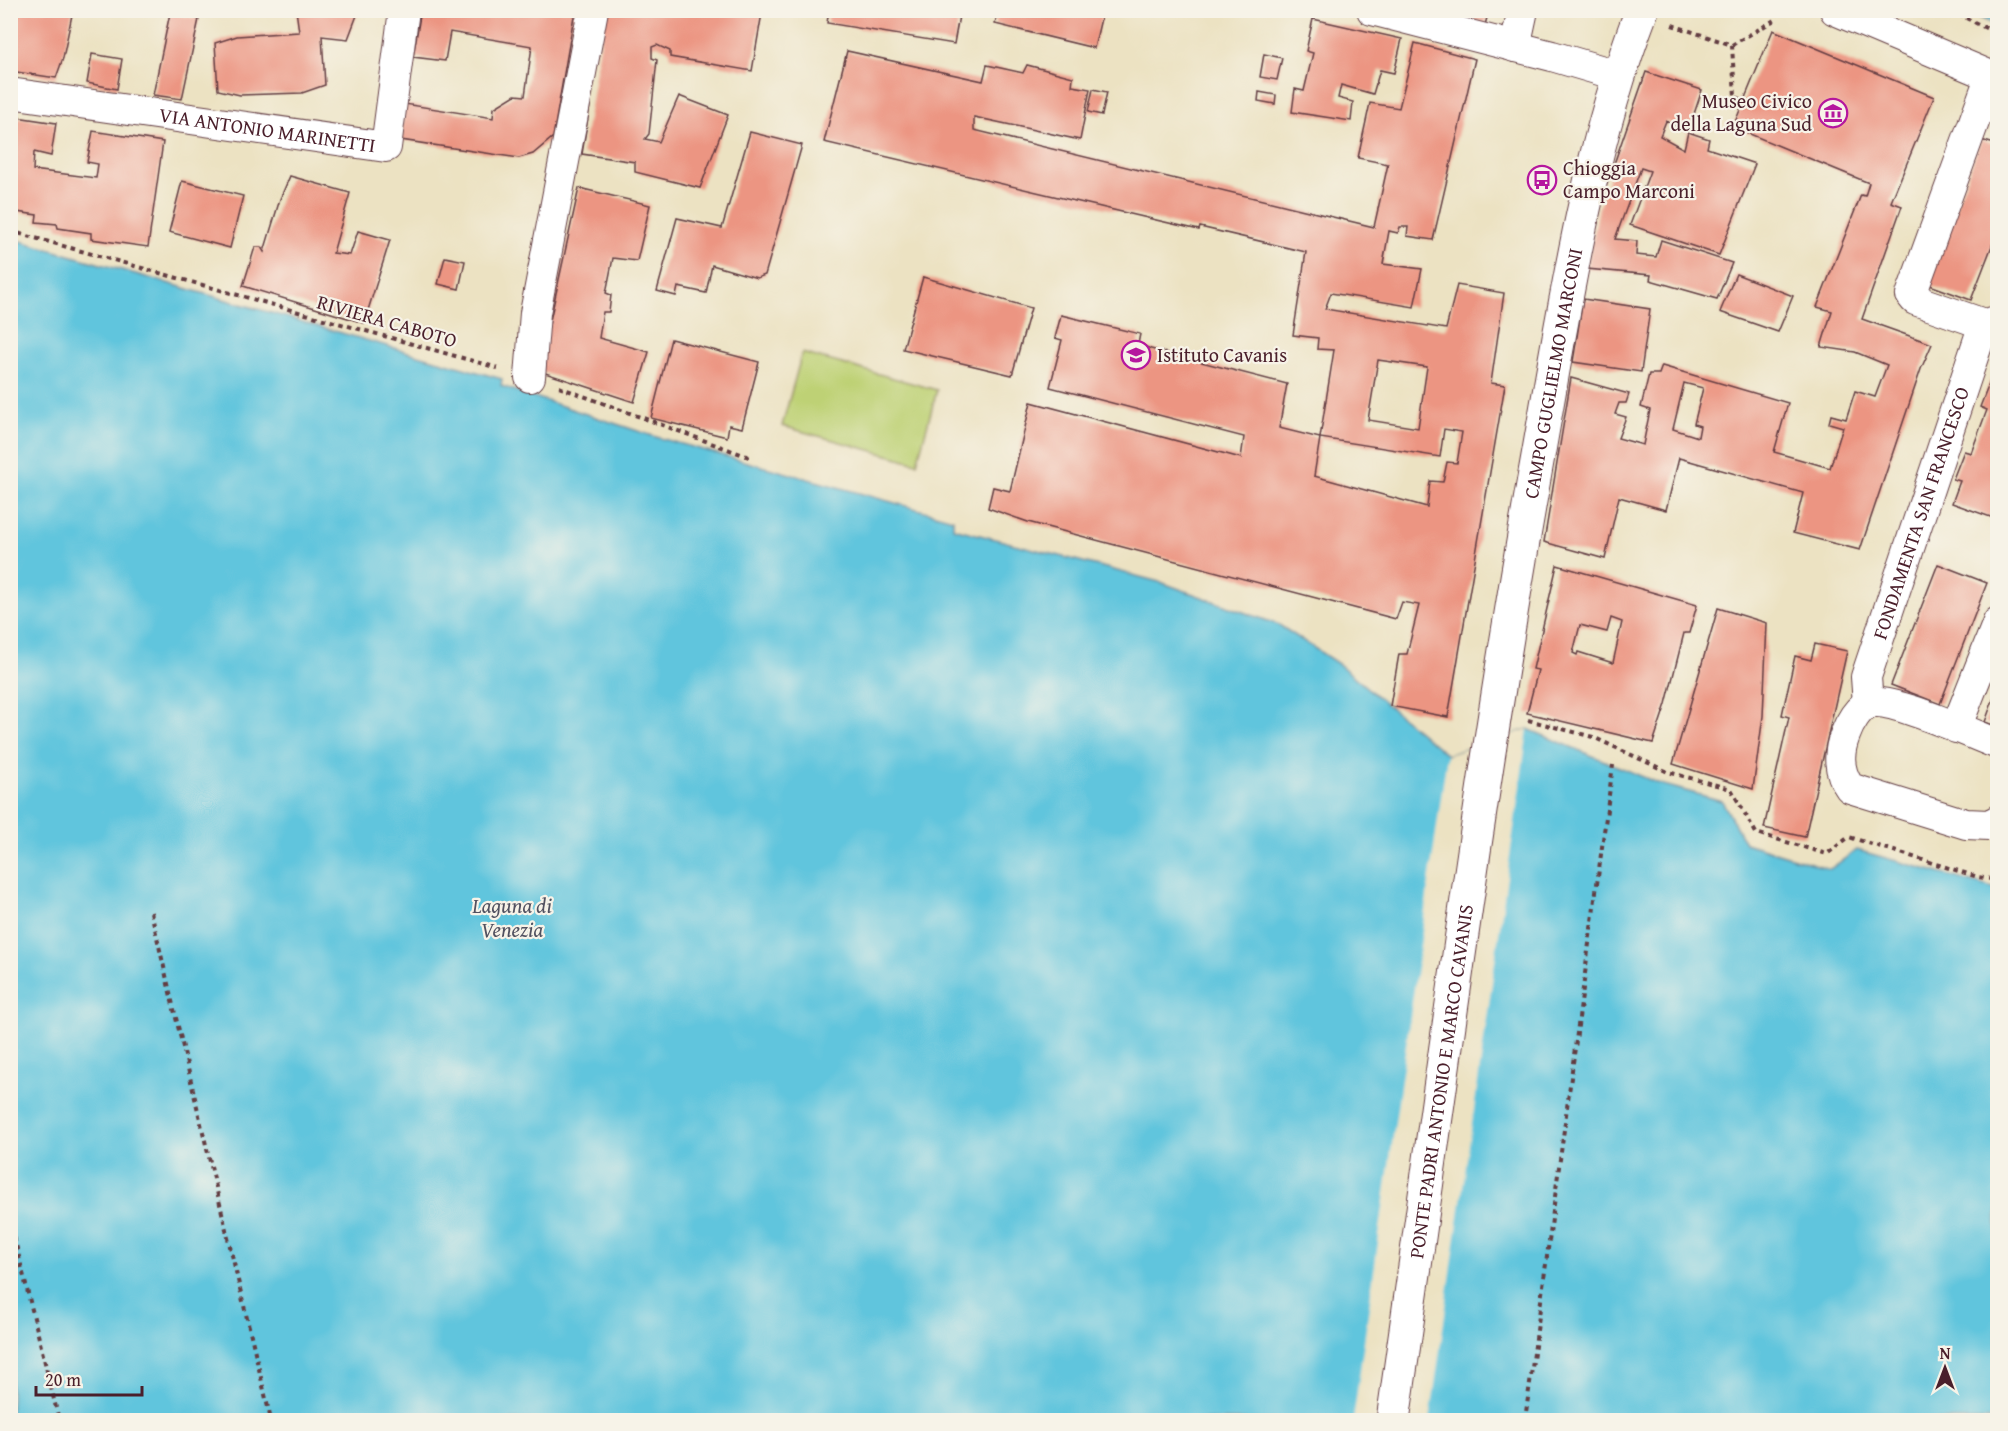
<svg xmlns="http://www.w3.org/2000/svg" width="2008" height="1431" viewBox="0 0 2008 1431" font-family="'Gentium Book Plus',serif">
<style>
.green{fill:#bed174;stroke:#847850;stroke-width:1.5}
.water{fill:#60c5dd;stroke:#557284;stroke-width:1.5}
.pier{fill:#ece2c2}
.building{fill:#ec9582;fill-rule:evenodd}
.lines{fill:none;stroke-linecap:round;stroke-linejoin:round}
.street-casing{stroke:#623c42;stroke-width:32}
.secondary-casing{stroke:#623c42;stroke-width:35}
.path{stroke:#623c42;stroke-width:4;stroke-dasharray:4.5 4.5;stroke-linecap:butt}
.street{stroke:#fff;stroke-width:30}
.secondary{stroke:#fff;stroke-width:33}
.labels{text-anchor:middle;stroke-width:4.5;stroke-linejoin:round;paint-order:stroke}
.poi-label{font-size:20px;fill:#4a1f2b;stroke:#f7f3e8;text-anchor:start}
.street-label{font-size:20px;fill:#4a1f2b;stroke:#f7f3e8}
.water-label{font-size:21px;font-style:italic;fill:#515160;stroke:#f7f3e8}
</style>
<rect width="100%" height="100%" fill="#f7f3e8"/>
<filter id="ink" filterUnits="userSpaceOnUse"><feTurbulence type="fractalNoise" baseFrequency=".0167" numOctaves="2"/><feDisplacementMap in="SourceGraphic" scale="12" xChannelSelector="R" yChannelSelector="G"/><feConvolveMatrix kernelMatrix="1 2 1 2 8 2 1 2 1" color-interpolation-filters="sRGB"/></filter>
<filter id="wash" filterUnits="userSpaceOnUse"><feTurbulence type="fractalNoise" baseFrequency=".008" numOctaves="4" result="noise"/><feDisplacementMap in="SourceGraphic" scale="24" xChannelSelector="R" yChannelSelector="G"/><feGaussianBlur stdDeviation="1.35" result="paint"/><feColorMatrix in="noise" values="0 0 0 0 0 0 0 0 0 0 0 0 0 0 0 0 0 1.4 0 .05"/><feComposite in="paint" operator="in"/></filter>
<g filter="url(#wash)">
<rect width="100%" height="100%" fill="#ece2c2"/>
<path class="green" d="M802 353 937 390 917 463 782 426Z"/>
<g class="water">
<path d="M1966 11H1997V26Z"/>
<path d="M10 238 502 379 501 386 656 437 953 519V528L1163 583 1279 625 1340 665 1447 755 1528 729 1660 784 1722 801 1745 843 1830 869 1857 850 1997 889V1420H11Z"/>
</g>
<path class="pier" d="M1528 729 1430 1420H1353L1447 755Z"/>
<g id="blocks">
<g class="building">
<path d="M11 10H73L63 58 56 78 10 71Z"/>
<path d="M296 10H359L348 39 322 36 325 85 302 93 240 95 218 90 215 43 237 36 299 32Z"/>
<path d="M421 10H575L553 137 533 154 519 158 401 140 405 104 493 118 494 108 515 95 525 96 532 46 450 32 445 61 413 57Z"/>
<path d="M606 10H748L762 13 752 71 670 57V51L657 45 652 47V58L657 60 649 134 645 139 659 142 679 96 728 115 700 188 635 172V162L582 154Z"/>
<path d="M829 10H960L954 44 827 23Z"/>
<path d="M998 10H1103L1094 48 995 24Z"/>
<path d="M1414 10H1489L1484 29Z"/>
<path d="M170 13 199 19 182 99 153 95Z"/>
<path d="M1313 19 1402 39 1394 73 1380 70 1373 94 1341 85 1338 98 1353 102 1351 121 1292 112 1295 89 1304 91 1313 53 1306 51Z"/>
<path d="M1773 30 1934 97 1891 202 1902 206 1862 319 1932 344 1921 369 1860 550 1793 533 1803 493 1679 458 1666 510 1619 497 1605 559 1544 542 1571 378 1629 394 1626 403H1619L1615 414 1626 417 1618 438 1643 445 1650 410 1641 407 1649 374H1659L1662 366 1788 403 1774 452 1830 468 1843 427 1829 423 1831 415 1846 419 1855 391 1875 397 1887 365 1855 352 1821 347 1832 311 1817 307 1861 195 1865 196 1869 183 1733 127ZM1684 383 1703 388 1694 424 1700 426 1698 437 1673 429Z"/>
<path d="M1415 43 1475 59 1433 240 1407 236 1408 227H1400L1398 233 1389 231 1383 264 1422 269 1414 307 1331 293 1325 309 1446 329 1457 285 1504 293 1491 383 1505 385 1448 717 1390 706 1399 654H1407L1419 605 1402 602 1396 619 1028 522 988 508 993 487 1010 491 1031 402 1241 458 1244 437 1050 387 1062 340 1055 338 1061 315 1140 334 1138 344 1151 349 1287 384 1279 428 1320 438 1314 476 1427 507 1430 481 1443 482 1447 462 1457 463 1462 432 1444 429 1440 457 1320 438 1334 350 1317 349 1318 338 1293 335 1306 252 1200 227 1199 230 824 142 847 51 983 81 987 65 1023 73 1027 65 1073 77 1072 86 1090 89 1080 140 974 117V130L1374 227 1388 164 1358 158 1370 103 1399 108ZM1378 360 1427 367 1418 428 1368 420Z"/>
<path d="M92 54 122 59 117 89 87 83Z"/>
<path d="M1264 54 1282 58 1277 80 1260 77Z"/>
<path d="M1646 72 1702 90 1688 132 1666 121 1660 136 1684 149 1688 132 1709 139 1707 148 1755 164 1719 255 1630 225 1650 171 1641 168 1615 239 1637 241 1636 255 1656 257 1661 240 1732 263 1717 299 1650 280 1651 275 1587 269 1599 207Z"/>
<path d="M1093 89 1107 92 1102 115 1088 112Z"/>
<path d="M1259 92 1276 95 1275 104 1258 101Z"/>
<path d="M10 116 56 123 51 156 34 152 33 170 96 178 98 164 87 162 93 131 163 142 148 247 91 239V233L58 228 57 224 36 222 37 215 10 211Z"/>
<path d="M750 132 802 145 765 275 757 278 712 265 706 293 678 287 676 296 657 291 677 218 722 228Z"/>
<path d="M1981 140 1998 145V230L1971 300 1927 284Z"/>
<path d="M290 176 350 193 333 253 350 255 358 231 390 240 364 323 243 286 255 247H261L264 252 280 199Z"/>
<path d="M182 181 243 196 230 248 169 232Z"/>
<path d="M579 188 650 205 637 261 613 258 606 293 611 295 609 312H603L599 338 649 352 634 402 539 371Z"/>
<path d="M445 257 465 261 459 289 438 284Z"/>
<path d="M1736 274 1793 296 1778 332 1720 312Z"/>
<path d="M923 277 1031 308 1012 375 903 349Z"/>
<path d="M1583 299 1650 309 1641 372 1573 362Z"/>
<path d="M671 339 759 362 742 428 729 425 727 437 651 418Z"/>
<path d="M1991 379 1998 382 1996 519 1952 503 1960 481 1953 479 1964 451 1971 453 1987 410 1980 407Z"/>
<path d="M1938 564 1987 583 1940 704 1891 685Z"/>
<path d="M1557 565 1697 605 1689 633H1684L1666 704 1653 743 1527 713 1538 670 1533 669ZM1611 618 1622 622 1613 663 1578 652 1577 655 1573 653 1580 625 1607 632Z"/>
<path d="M1718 608 1767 623 1763 716 1753 789 1673 764Z"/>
<path d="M1815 644 1847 651 1805 837 1764 828 1789 717 1782 715 1795 656 1811 660Z"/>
<path d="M1997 689H1998V727L1985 722Z"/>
</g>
</g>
</g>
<g filter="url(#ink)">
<use href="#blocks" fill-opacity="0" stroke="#623c42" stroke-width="1.5"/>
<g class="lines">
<g class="street-casing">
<g id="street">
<path d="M1372 10 1552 56 1620 76"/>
<path d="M1835 10 1998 79"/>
<path d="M1515 47 1523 10"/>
<path d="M1991 75 1911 295 1915 300 1984 324 1998 321"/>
<path id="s1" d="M10 93 386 147 404 10"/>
<path d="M530 377 535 313 593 10"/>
<path id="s2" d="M1868 704 1866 677 1984 324"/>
<path d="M1956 728 1998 622"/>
<path d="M1998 744C1974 735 1890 697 1870 703 1858 707 1849 724 1845 735 1838 753 1838 772 1850 788L1966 824 1989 825 1998 820"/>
</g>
</g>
<g class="secondary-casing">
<g id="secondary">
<path id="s3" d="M1393 1420C1439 1104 1479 787 1535 473 1563 318 1585 158 1642 10"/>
</g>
</g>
<g class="path">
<path d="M1950 10 1998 34"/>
<path d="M1672 25 1732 45 1778 18"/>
<path d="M1732 45 1735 97 1744 100"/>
<path d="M10 231 498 368"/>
<path d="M559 387 749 457"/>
<path d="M1528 720 1593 737 1668 772 1731 789 1756 833 1827 854 1849 837 1978 877 1998 880"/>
<path d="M151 912 271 1420"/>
<path d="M10 1220 59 1420"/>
<path d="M1525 1420 1613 765"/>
</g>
<use href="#street" class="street"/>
<use href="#secondary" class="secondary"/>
</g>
</g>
<defs>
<g id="museum-ring" transform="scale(1.5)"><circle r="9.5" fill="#f7f3e8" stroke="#b5179e" stroke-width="1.5"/><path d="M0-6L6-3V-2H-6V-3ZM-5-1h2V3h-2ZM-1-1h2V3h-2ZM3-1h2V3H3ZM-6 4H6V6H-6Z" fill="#b5179e"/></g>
<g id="bus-ring" transform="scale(1.5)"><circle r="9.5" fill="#f7f3e8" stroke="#b5179e" stroke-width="1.5"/><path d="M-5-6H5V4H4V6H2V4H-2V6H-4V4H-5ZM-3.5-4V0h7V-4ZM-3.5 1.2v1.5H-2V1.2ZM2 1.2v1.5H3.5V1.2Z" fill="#b5179e"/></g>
<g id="school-ring" transform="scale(1.5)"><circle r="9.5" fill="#f7f3e8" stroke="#b5179e" stroke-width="1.5"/><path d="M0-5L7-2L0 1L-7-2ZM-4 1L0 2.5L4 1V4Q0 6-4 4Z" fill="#b5179e"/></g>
</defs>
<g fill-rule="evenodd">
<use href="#museum-ring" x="1833" y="113"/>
<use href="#bus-ring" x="1542" y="180"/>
<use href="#school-ring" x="1136" y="355"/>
</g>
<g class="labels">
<g class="poi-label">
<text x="1812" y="108" text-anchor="end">Museo Civico<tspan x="1812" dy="23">della Laguna Sud</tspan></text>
<text x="1563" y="175">Chioggia<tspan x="1563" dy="23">Campo Marconi</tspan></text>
<text x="1157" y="362">Istituto Cavanis</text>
</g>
<g class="street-label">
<text dy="7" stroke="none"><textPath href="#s1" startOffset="260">VIA ANTONIO MARINETTI</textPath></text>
<text transform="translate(387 321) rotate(16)" y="7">RIVIERA CABOTO</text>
<text dy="7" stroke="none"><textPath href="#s3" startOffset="1059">CAMPO GUGLIELMO MARCONI</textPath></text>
<text dy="7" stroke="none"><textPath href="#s2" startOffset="200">FONDAMENTA SAN FRANCESCO</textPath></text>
<text dy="7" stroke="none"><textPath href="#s3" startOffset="342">PONTE PADRI ANTONIO E MARCO CAVANIS</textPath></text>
</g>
<g class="water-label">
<text x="512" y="913">Laguna di<tspan x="512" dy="24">Venezia</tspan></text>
</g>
</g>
<rect width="2008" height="1431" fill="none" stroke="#f7f3e8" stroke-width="36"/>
<g transform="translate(1945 1368)" stroke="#f7f3e8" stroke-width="4.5" paint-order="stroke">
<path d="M0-4.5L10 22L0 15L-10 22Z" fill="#4a1f2b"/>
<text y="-9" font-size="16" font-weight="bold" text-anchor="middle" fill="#4a1f2b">N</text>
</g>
<path d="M36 1386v9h106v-9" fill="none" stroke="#4a1f2b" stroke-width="3"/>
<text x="45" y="1386" font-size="18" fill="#4a1f2b" stroke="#f7f3e8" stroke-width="4.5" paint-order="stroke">20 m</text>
</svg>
